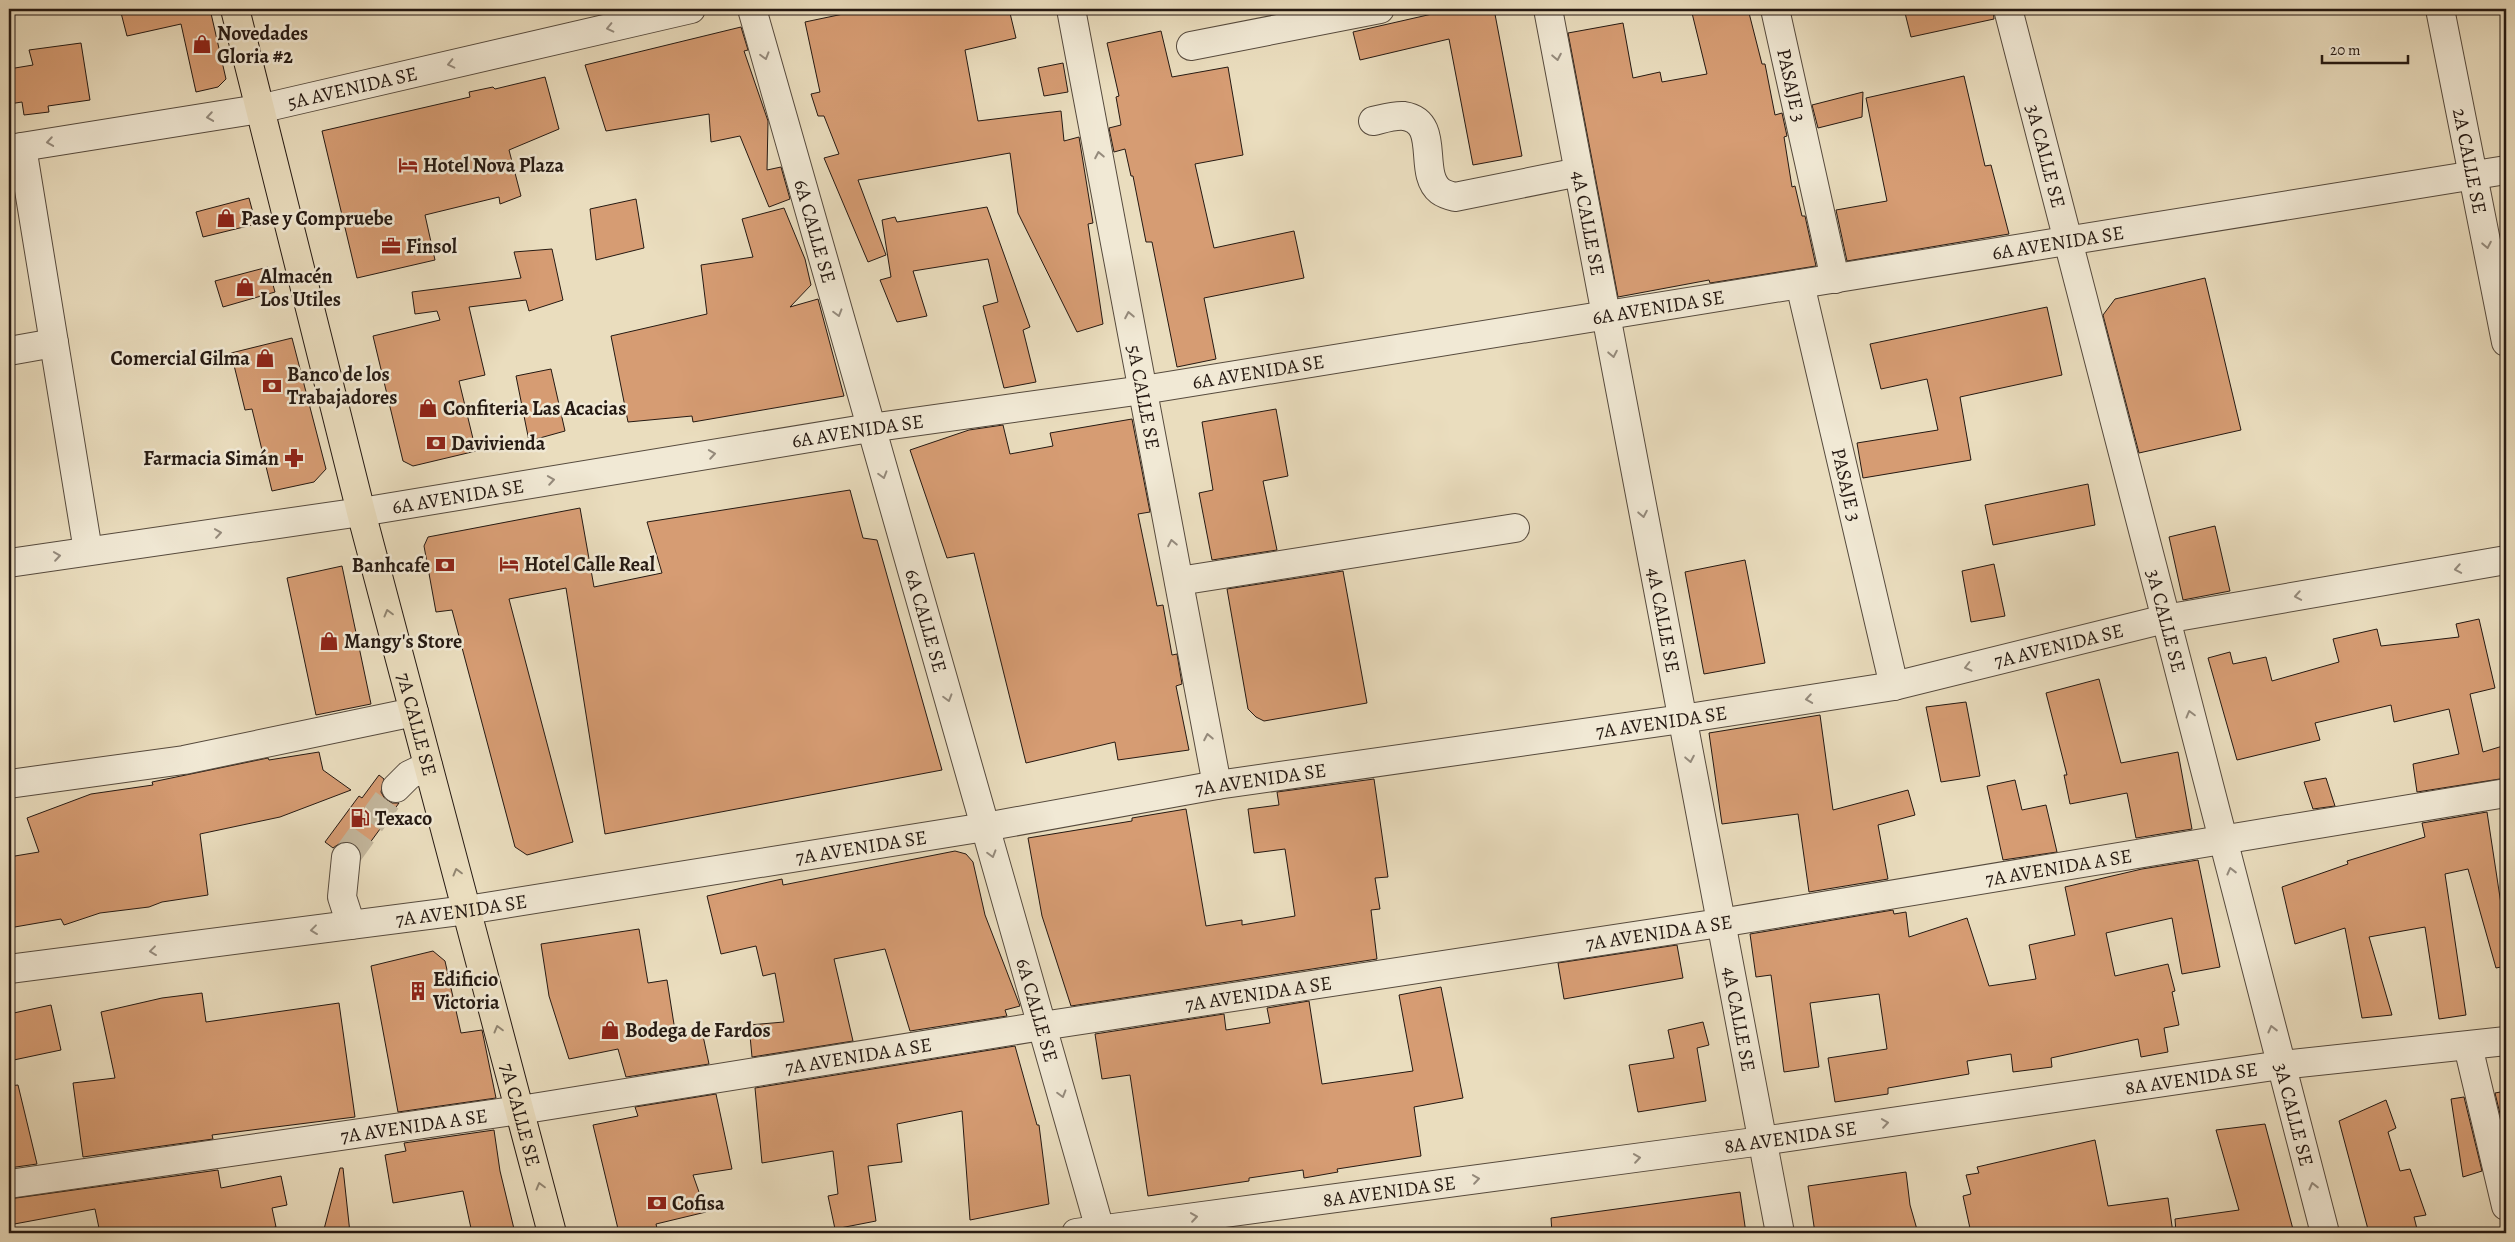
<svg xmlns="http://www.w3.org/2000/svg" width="2515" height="1242" viewBox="0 0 2515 1242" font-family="Alegreya,serif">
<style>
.building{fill:#d69c73;stroke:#251912}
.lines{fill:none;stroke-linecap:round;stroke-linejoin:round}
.minor-tunnel{stroke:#c3b69c;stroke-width:28;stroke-dasharray:28 14;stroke-linecap:butt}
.minor-casing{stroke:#564a3d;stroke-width:30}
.major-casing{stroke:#251912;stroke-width:30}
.minor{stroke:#f1e9d5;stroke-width:28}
.major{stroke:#eaddbe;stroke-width:28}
.oneway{stroke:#958b7d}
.oneway2{stroke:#918571}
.labels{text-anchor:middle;stroke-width:5;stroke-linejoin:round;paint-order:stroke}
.poi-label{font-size:20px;font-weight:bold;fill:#251912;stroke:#f1e9d5;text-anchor:start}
.street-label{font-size:20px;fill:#251912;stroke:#f1e9d5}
</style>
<rect width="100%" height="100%" fill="#eaddbe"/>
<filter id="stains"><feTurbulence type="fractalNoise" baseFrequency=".004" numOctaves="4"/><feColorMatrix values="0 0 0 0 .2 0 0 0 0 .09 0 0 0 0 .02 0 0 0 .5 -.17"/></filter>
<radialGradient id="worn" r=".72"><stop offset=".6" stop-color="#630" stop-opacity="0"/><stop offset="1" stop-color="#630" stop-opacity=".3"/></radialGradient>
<g class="building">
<path d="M120 9H210L226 79 218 87 196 92 181 24 127 36Z"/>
<path d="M867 9H1009L1016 38 965 50 978 121 1061 111 1064 141 1079 137 1093 223 1088 224 1103 324 1077 332 1018 213 1010 153 858 180 886 255 868 262 824 158 839 154 824 116H818L811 94 820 92 805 22Z"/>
<path d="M1454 9H1494L1522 156 1473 165 1449 39 1360 60 1353 32Z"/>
<path d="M1691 9H1748L1762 64H1765L1775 115 1782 113 1787 136 1784 137 1792 187 1795 186 1802 216H1805L1816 266 1710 283 1709 280 1618 297 1568 33 1623 23 1633 78 1660 72 1662 82 1707 74Z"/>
<path d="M1904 9H1993L1994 19 1911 37Z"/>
<path d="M741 27 748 50 744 51 768 121 767 170 781 167 790 199 769 207 740 136 711 142 709 114 606 131 585 65Z"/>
<path d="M1161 31 1172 77 1228 67 1243 155 1195 164 1214 248 1294 231 1304 278 1204 298 1216 359 1177 367 1152 242H1146L1133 176H1131L1125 149 1114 152 1109 128 1121 125 1116 97 1119 96 1107 43Z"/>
<path d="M81 43 90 100 48 106 49 112 24 115 22 102 9 104V69L33 65 29 50Z"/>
<path d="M1063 63 1068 92 1044 96 1038 68Z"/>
<path d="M1964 76 1985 166 1991 165 2009 234 1847 261 1836 210 1887 201 1866 98Z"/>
<path d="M545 77 559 129 509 150 521 196 500 204 499 197 425 215 435 260 357 278 322 131 470 97 469 92 493 87 495 89Z"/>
<path d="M1863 92 1862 117 1818 128 1812 105Z"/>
<path d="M249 198 256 224 203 237 196 212Z"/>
<path d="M636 199 644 248 596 260 590 209Z"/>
<path d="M987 207 1030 327 1023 330 1036 382 1004 388 983 306 998 302 988 259 913 271 927 316 897 322 880 280 891 277 882 220 895 217 897 222Z"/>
<path d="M784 208 805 259 811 285 790 307 818 299 844 396 693 422 692 416 628 422 611 336 707 314 701 265 753 257 742 219Z"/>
<path d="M552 249 563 300 529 311 526 300 469 307 485 375 459 381 476 451 413 466 403 461 373 336 440 320 437 311 415 314 412 292 521 278 514 252Z"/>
<path d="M268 267 275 292 223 307 215 281Z"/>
<path d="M2205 278 2241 430 2139 453 2103 315 2115 299Z"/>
<path d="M2047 307 2062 375 1960 397 1971 460 1863 478 1857 443 1938 430 1927 379 1881 389 1870 344Z"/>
<path d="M292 338 326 469 314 482 272 491 252 409 245 410 231 353Z"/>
<path d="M551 369 565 431 529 441 516 376Z"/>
<path d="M1276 409 1288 476 1263 481 1277 550 1212 560 1199 493 1213 490 1202 422Z"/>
<path d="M1132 419 1150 512 1138 514 1157 606 1163 605 1172 655 1177 654 1182 684 1176 686 1189 750 1118 760 1115 742 1026 763 974 553 947 558 910 450 969 430 1003 425 1010 454 1053 446 1050 433Z"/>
<path d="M2088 484 2095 525 1993 545 1985 505Z"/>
<path d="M850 490 863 538 877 540 942 770 605 834 566 588 509 599 573 842 527 855 515 847 452 610 436 612 424 546 428 537 580 508 594 587 662 573 647 522Z"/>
<path d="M2215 526 2230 591 2183 600 2169 537Z"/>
<path d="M1745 560 1765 663 1704 674 1685 572Z"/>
<path d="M1994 564 2005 616 1971 622 1962 571Z"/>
<path d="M342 566 371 704 316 715 287 578Z"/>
<path d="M1343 571 1367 703 1264 721 1256 717 1248 709 1227 589Z"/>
<path d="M2479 619 2495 688 2470 694 2483 752 2506 745V778L2417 792 2413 764 2459 754 2449 709 2394 722 2391 705 2315 723 2320 740 2237 760 2208 658 2230 652 2233 664 2266 657 2272 681 2339 662 2333 639 2377 629 2381 646 2459 637 2456 624Z"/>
<path d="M2099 679 2121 763 2178 752 2192 829 2136 838 2127 793 2070 804 2064 775H2067L2046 693Z"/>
<path d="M1966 702 1980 776 1941 782 1926 707Z"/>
<path d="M1820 715 1833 810 1908 790 1915 815 1878 825 1888 879 1809 892 1798 814 1722 824 1709 733Z"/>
<path d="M319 752 323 770 351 790 280 817 200 834 208 895 162 902 149 907 100 913 64 925 61 919 9 928V857L39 852 27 818 91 794 153 785 152 782 268 758 269 760Z"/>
<path d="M379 775 384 779 381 792 385 799 392 803H399L361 855 355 845 348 842 340 843 333 848 325 842 359 796 362 798Z"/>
<path d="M2326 778 2335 806 2313 809 2304 782Z"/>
<path d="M1374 779 1388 877 1375 878 1380 909 1371 910 1377 959 1071 1006 1042 916 1028 838 1132 821V818L1186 809 1206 926 1242 920V925L1295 916 1285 849 1254 853 1248 809 1279 805 1277 792Z"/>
<path d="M2015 780 2022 810 2046 805 2057 852 2003 860 1987 786Z"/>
<path d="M2487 812 2506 937V966L2496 968 2468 869 2445 874 2466 1015 2439 1019 2425 927 2369 937 2392 1015 2362 1018 2345 928 2295 944 2282 887 2348 864 2347 861 2425 837 2422 823Z"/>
<path d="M955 851 966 854 973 862 985 915 1020 1006 1005 1010 1007 1016 910 1031 885 949 834 959 853 1041 752 1057 749 1025 784 1022 775 973 763 976 756 946 721 954 707 896 782 879 783 885Z"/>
<path d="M2198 860 2220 967 2182 974 2172 918 2106 933 2115 976 2168 964 2175 991 2172 992 2179 1025 2164 1028 2168 1052 2141 1057 2138 1039 2051 1058 2052 1067 2013 1072 2011 1054 1967 1061 1969 1074 1888 1088V1094L1835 1102 1828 1058 1887 1049 1879 994 1810 1003 1819 1067 1784 1072 1771 975 1756 977 1750 934 1893 910 1894 914 1906 912 1909 937 1967 918 1989 986 2036 979 2029 945 2075 935 2065 887 2142 869Z"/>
<path d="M639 929 648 983 667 980 676 1037 702 1031 709 1064 626 1077 618 1049 569 1059 549 996 541 944Z"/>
<path d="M1677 945 1683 978 1564 999 1558 963Z"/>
<path d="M433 951 445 961 461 1033 482 1030 496 1098 398 1112 371 966Z"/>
<path d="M1441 987 1463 1098 1414 1107 1421 1156 1337 1169 1338 1172 1304 1178 1303 1170 1249 1178V1181L1148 1196 1130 1075 1102 1079 1095 1034 1224 1014 1226 1030 1270 1023 1267 1008 1309 1001 1322 1084 1413 1071 1399 995Z"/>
<path d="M202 993 206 1022 339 1003 355 1117 212 1135 213 1139 83 1157 73 1083 115 1078 101 1012 162 998Z"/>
<path d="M51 1005 61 1050 9 1061V1014Z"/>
<path d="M1703 1022 1709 1045 1697 1048 1706 1101 1638 1112 1629 1065 1674 1058 1668 1030Z"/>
<path d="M1015 1046 1037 1125H1039L1049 1204 970 1220 962 1111 897 1124 902 1162 868 1166 876 1221 835 1229 828 1196 838 1194 833 1151 762 1163 755 1088Z"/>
<path d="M18 1085 37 1164 9 1168V1086Z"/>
<path d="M2506 1091V1139L2495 1093Z"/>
<path d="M716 1094 732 1169 693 1175 706 1212 656 1224 658 1233H619L593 1125 638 1116 635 1107Z"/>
<path d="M2464 1097 2482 1171 2463 1177 2451 1099Z"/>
<path d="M2386 1100 2396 1128 2388 1132 2400 1171 2410 1169 2426 1215 2414 1217 2418 1233H2369L2339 1121Z"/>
<path d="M2265 1124 2294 1233H2176L2175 1219 2239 1210 2216 1130Z"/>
<path d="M494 1130 500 1171 515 1233H472L463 1191 393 1203 385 1155 406 1151 404 1143Z"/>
<path d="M2095 1140 2108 1206 2168 1198 2173 1233H1971L1963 1196 1971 1194 1966 1175 1979 1173 1977 1167Z"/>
<path d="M340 1168H343L350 1233H323Z"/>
<path d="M218 1170 221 1188 281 1176 287 1205 272 1208 276 1227 247 1233H100L95 1209 9 1225V1199Z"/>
<path d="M1906 1172 1910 1205 1918 1233H1815L1808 1186Z"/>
<path d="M1740 1192 1746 1233H1552L1551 1218Z"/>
</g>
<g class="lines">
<path class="minor-tunnel" d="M346 857 396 788"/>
<g class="minor-casing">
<g id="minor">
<path id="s1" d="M752 9 1101 1233"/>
<path id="s2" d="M1071 9 1217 785"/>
<path id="s3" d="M1548 9 1780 1233"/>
<path id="s4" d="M1775 9 1835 279"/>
<path id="s5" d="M2008 9 2325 1233"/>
<path id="s6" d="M2440 9 2506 342"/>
<path d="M1191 46 1380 9"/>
<path d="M1373 121C1382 119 1395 115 1404 116 1442 122 1417 173 1440 191 1444 194 1451 196 1455 197L1579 172"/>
<path d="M22 147 88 551"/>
<path id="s7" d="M9 149 259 109 691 9"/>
<path id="s8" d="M1800 284 1894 686"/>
<path d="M9 351 54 343"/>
<path id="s9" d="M9 563 361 512 870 428 1143 390 2506 170"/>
<path d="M1179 581 1515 528"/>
<path d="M9 784 184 760 414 712"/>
<path d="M396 788 409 775 428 766"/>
<path d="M346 857 342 897 351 925"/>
<path id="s10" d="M9 969 467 910 985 827 1217 785 1682 719 1894 686 2165 619 2506 560"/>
<path d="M2468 1046 2506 1206"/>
<path id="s11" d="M9 1184 520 1110 1042 1026 1720 923 2506 793"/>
<path id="s12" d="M1076 1233 1762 1141 2281 1065 2506 1041"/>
</g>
</g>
<g class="major-casing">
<g id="major">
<path id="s13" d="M235 9 361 512 552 1233"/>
</g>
</g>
<use href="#minor" class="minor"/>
<use href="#major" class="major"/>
</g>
<defs><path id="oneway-chevron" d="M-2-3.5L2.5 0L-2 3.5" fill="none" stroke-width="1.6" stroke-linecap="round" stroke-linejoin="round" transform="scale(1.25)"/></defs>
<g class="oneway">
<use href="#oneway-chevron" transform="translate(610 28) rotate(167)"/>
<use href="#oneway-chevron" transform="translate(765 56) rotate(74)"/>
<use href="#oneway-chevron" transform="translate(1557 57) rotate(79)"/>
<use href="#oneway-chevron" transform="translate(451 64) rotate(167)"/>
<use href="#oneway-chevron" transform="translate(210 117) rotate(171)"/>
<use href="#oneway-chevron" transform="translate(50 142) rotate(171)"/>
<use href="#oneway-chevron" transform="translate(1099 155) rotate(-101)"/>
<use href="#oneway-chevron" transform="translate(2487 245) rotate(79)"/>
<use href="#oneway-chevron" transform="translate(838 313) rotate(74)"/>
<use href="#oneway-chevron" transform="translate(1129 315) rotate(-101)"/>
<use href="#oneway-chevron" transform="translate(1613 354) rotate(79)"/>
<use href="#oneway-chevron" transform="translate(712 454) rotate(-9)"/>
<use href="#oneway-chevron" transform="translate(883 475) rotate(74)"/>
<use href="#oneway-chevron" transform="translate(551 480) rotate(-9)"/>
<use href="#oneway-chevron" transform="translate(1643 514) rotate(79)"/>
<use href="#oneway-chevron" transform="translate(218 533) rotate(-8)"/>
<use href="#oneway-chevron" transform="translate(1172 543) rotate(-101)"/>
<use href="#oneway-chevron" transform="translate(57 556) rotate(-8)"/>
<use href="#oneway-chevron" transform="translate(2458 569) rotate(170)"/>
<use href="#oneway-chevron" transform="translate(2298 596) rotate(170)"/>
<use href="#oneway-chevron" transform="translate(1968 667) rotate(166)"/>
<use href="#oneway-chevron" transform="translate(948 698) rotate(74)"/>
<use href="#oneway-chevron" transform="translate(1809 699) rotate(171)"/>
<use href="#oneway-chevron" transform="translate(2190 714) rotate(-105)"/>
<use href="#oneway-chevron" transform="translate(1208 737) rotate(-101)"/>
<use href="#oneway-chevron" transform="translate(1690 759) rotate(79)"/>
<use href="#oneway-chevron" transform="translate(992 854) rotate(74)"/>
<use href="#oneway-chevron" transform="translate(2231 871) rotate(-104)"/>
<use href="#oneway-chevron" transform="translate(314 930) rotate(173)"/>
<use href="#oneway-chevron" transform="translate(153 951) rotate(173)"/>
<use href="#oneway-chevron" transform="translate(2272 1029) rotate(-104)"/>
<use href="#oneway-chevron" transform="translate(1062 1094) rotate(74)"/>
<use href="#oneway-chevron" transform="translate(1885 1123) rotate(-8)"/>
<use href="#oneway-chevron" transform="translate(1637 1158) rotate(-8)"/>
<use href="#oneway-chevron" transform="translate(1476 1179) rotate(-8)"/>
<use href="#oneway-chevron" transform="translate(2313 1186) rotate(-104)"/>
<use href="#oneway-chevron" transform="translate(1194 1217) rotate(-8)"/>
</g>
<g class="oneway2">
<use href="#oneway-chevron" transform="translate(388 613) rotate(-105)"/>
<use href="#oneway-chevron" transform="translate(457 872) rotate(-105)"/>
<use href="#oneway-chevron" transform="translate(498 1029) rotate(-105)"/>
<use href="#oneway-chevron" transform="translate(540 1186) rotate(-105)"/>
</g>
<defs>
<g id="shop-bare" transform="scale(1.5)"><path d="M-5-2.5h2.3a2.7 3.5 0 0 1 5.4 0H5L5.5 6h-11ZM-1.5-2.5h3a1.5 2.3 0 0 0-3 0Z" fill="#8f2418" stroke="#f1e9d5" stroke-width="2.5" paint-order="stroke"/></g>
<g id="hotel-bare" transform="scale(1.5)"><path d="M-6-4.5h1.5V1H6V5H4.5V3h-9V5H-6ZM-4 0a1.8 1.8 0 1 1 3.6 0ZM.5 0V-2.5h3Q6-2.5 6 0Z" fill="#8f2418" stroke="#f1e9d5" stroke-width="2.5" paint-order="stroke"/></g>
<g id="office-bare" transform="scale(1.5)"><path d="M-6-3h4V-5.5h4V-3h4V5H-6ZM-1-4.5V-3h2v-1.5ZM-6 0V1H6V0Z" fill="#8f2418" stroke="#f1e9d5" stroke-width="2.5" paint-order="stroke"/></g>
<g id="bank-bare" transform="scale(1.5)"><path d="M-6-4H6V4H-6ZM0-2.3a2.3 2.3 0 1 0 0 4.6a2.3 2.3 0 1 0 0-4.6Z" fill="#8f2418" stroke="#f1e9d5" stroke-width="2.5" paint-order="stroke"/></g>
<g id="pharmacy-bare" transform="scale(1.5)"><path d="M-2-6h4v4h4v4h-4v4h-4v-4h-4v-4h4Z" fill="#8f2418" stroke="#f1e9d5" stroke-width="2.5" paint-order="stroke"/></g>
<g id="fuel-bare" transform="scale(1.5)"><path d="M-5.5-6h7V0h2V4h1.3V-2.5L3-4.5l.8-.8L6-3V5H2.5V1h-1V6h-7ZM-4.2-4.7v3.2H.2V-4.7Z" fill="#8f2418" stroke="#f1e9d5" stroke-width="2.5" paint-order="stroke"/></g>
<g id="building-bare" transform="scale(1.5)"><path d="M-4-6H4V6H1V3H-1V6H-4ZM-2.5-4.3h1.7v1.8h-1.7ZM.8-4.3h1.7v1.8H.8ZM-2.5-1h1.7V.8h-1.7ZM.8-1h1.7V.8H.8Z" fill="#8f2418" stroke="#f1e9d5" stroke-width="2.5" paint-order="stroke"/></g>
</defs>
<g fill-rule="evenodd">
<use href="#shop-bare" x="202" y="44"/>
<use href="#hotel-bare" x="408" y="165"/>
<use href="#shop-bare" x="226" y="218"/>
<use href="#office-bare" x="391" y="246"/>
<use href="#shop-bare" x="245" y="287"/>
<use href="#shop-bare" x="265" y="358"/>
<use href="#bank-bare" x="272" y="386"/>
<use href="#shop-bare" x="428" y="408"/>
<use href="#bank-bare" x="436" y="443"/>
<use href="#pharmacy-bare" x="294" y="458"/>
<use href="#hotel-bare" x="509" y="564"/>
<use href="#bank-bare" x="445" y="565"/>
<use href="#shop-bare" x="329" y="641"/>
<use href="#fuel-bare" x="360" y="818"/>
<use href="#building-bare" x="418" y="991"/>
<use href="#shop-bare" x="610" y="1030"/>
<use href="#bank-bare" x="657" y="1203"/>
</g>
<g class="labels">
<g class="poi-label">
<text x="217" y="40">Novedades<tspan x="217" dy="23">Gloria #2</tspan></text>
<text x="423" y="172">Hotel Nova Plaza</text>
<text x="241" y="225">Pase y Compruebe</text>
<text x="406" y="253">Finsol</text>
<text x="260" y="283">Almacén<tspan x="260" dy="23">Los Utiles</tspan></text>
<text x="250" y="365" text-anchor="end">Comercial Gilma</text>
<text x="287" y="381">Banco de los<tspan x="287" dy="23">Trabajadores</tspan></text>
<text x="443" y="415">Confiteria Las Acacias</text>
<text x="451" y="450">Davivienda</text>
<text x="279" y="465" text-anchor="end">Farmacia Simán</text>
<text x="524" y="571">Hotel Calle Real</text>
<text x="430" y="572" text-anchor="end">Banhcafe</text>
<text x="344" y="648">Mangy's Store</text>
<text x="375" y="825">Texaco</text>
<text x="433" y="986">Edificio<tspan x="433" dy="23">Victoria</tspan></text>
<text x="625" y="1037">Bodega de Fardos</text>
<text x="672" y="1210">Cofisa</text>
</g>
<g class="street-label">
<text dy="7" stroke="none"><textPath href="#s4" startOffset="78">PASAJE 3</textPath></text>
<text dy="7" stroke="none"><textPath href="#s7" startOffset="349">5A AVENIDA SE</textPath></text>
<text dy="7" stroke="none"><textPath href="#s5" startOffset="152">3A CALLE SE</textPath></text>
<text dy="7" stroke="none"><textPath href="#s6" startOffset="155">2A CALLE SE</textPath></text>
<text dy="7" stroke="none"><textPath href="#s3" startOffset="218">4A CALLE SE</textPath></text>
<text dy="7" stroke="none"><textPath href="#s1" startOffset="231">6A CALLE SE</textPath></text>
<text dy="7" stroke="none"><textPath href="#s9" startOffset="2074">6A AVENIDA SE</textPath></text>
<text dy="7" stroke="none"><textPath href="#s9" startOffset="1669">6A AVENIDA SE</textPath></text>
<text dy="7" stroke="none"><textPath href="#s9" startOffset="1264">6A AVENIDA SE</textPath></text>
<text dy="7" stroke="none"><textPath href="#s2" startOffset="395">5A CALLE SE</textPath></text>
<text dy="7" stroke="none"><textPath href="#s9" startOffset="859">6A AVENIDA SE</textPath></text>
<text dy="7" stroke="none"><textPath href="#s8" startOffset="206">PASAJE 3</textPath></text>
<text dy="7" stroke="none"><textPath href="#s9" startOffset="454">6A AVENIDA SE</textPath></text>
<text dy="7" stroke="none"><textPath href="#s1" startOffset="636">6A CALLE SE</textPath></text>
<text dy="7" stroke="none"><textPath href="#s3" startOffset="622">4A CALLE SE</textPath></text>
<text dy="7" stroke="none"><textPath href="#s5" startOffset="632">3A CALLE SE</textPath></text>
<text dy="7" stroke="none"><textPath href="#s10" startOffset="2076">7A AVENIDA SE</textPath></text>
<text dy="7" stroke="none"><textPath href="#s10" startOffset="1671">7A AVENIDA SE</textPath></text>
<text dy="7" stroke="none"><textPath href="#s13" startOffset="738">7A CALLE SE</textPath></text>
<text dy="7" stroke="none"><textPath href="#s10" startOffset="1266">7A AVENIDA SE</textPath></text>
<text dy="7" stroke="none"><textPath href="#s10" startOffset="861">7A AVENIDA SE</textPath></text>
<text dy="7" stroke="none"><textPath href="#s11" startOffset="2074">7A AVENIDA A SE</textPath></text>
<text dy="7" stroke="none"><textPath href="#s10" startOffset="456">7A AVENIDA SE</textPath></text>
<text dy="7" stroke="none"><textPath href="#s11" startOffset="1669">7A AVENIDA A SE</textPath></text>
<text dy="7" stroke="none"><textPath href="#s11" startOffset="1264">7A AVENIDA A SE</textPath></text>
<text dy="7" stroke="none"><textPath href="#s1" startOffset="1041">6A CALLE SE</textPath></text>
<text dy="7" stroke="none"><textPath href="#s3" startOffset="1028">4A CALLE SE</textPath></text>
<text dy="7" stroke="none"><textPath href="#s11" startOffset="859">7A AVENIDA A SE</textPath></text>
<text dy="7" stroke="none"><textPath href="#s12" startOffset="1126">8A AVENIDA SE</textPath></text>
<text dy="7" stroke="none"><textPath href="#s13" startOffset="1142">7A CALLE SE</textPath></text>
<text dy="7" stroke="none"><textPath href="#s5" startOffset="1142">3A CALLE SE</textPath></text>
<text dy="7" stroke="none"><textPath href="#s11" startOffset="409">7A AVENIDA A SE</textPath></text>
<text dy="7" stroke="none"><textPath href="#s12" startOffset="721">8A AVENIDA SE</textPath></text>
<text dy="7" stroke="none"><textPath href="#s12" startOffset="316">8A AVENIDA SE</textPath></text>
</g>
</g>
<rect width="2515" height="1242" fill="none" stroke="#eaddbe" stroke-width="30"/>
<rect x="10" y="10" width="2495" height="1222" fill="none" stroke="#251912" stroke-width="2.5"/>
<rect x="15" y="15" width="2485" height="1212" fill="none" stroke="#251912"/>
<path d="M2322 55v8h86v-8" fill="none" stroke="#251912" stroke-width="2.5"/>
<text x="2330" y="55" font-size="15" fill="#251912" stroke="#f1e9d5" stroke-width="4" paint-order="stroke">20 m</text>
<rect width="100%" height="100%" filter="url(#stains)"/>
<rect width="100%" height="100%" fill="url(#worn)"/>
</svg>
